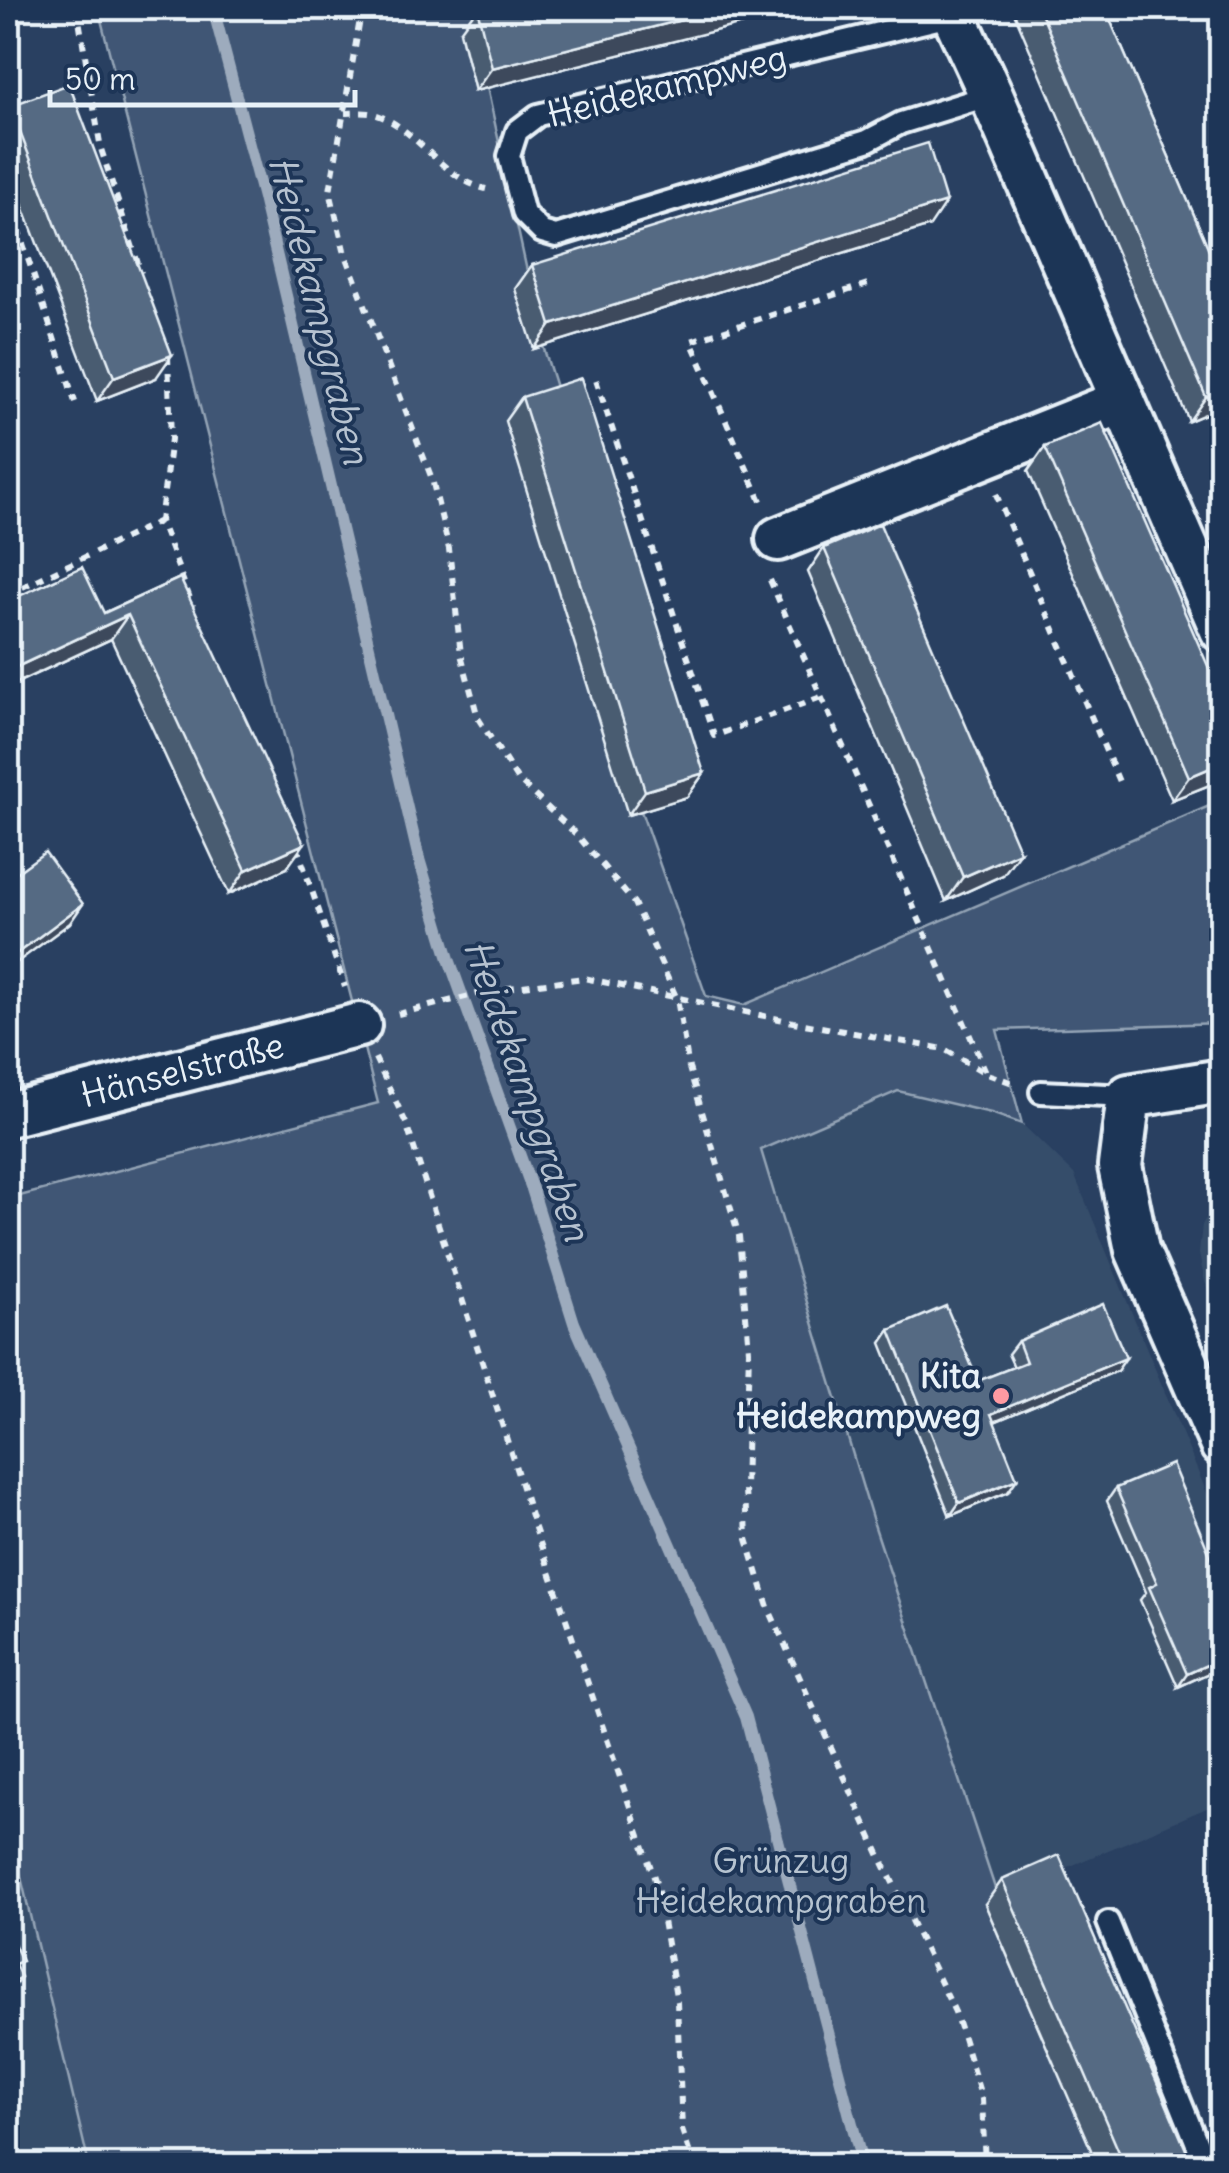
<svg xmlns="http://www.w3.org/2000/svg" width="1229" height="2173" viewBox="0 0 1229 2173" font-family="Delius,sans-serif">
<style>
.built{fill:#364d6b}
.green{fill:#415774;stroke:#94a4b6;stroke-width:2.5}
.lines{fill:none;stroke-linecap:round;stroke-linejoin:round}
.stream{stroke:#9dabbd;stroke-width:12}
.lane-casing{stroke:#e8f1f8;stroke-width:28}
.street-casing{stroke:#e8f1f8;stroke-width:50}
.path{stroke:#e8f1f8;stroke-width:6;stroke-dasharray:8 8;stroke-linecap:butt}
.lane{stroke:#1d3557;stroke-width:20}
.street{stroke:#1d3557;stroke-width:42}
.wall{fill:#495b71;stroke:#e8f1f8;stroke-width:2.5}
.shaded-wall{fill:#3c4a5c;stroke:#e8f1f8;stroke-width:2.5}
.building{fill:#556a83;stroke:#e8f1f8;stroke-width:2.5}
.poi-dot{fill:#ff9aa2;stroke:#1d3557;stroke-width:4}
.labels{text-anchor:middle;stroke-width:8;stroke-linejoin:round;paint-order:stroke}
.street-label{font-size:35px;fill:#e8f1f8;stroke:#1d3557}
.poi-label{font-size:35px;font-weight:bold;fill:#e8f1f8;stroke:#1d3557;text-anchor:end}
.park-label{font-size:35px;fill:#b6c3d0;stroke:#1d3557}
.water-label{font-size:38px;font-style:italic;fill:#b6c2d0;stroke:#1d3557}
</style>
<rect width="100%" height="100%" fill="#294061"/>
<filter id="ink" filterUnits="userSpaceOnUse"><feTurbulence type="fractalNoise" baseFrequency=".01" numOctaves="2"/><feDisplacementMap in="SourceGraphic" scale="20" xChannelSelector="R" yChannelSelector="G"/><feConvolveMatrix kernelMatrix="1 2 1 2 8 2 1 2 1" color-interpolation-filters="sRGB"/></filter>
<g filter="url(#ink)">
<g class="built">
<path d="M898 1091 991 1113 1022 1124 1074 1174 1221 1527V1802L998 1897 873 1521 760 1150Z"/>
<path d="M1221 1193V1320L1205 1282 1199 1254 1202 1225Z"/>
<path d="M8 1822 89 2165H8Z"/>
</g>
<path class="green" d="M98 8H478L460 32 475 91 487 87 530 285 534 348 543 346 561 403 628 814 641 811 706 996 744 1005 1221 801V1023L997 1030 1022 1124 991 1113 898 1091 761 1150 873 1521 998 1897 985 1904 1098 2165H89L8 1822V1199L378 1103Z"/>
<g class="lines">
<path class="stream" d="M213 8 263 198 419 859 449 959 532 1189 574 1323 746 1717 863 2166"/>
<g class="lane-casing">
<g id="lane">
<path d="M954 15 538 115 517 131 509 156 524 214 542 232 556 236 867 141 901 123 991 95"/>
<path d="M1041 1092 1129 1096"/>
<path d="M1108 1922 1206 2166"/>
</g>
</g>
<g class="street-casing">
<g id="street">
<path d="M954 15 991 95 1222 630"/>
<path d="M778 539 1123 401"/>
<path d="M1222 1081 1129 1096 1120 1166 1137 1250 1222 1445"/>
<path id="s1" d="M8 1115 359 1025"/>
</g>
</g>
<g class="path">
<path d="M77 8 101 149 141 273"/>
<path d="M362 8 330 191 344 250 432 479 449 549 461 654 478 718 517 779 578 836 634 903 677 999 689 1068 739 1236 749 1350 745 1488 747 1539 768 1607 880 1856 955 2012 982 2099 985 2166"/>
<path d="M345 113C352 113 361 112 369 113 413 121 439 178 486 189"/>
<path d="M8 198 75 402"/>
<path d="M168 356 171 439 160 521 193 606"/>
<path d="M596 380 714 736 824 696"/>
<path d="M996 494 1120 784"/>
<path d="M761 501 691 341 868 284"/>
<path d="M770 580 986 1072"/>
<path d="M8 594 160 521"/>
<path d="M297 847 345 987"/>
<path d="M8 862 13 858"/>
<path d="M398 1014 493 990 584 978 793 1022 944 1049 987 1074 1016 1084"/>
<path d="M375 1058 406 1123 534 1525 657 1886 677 2002 682 2130 694 2166"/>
</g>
<use href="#lane" class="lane"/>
<use href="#street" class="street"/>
</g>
<g class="wall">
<path d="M477 8H806L475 91 460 31Z"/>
<path d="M1020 8H1105L1222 280V407L1189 421 1015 15Z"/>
<path d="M10 106 156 378 97 401 8 167V110Z"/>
<path d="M930 226 534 349 515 289 532 265Z"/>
<path d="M522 397 704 773 687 797 628 815 505 421Z"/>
<path d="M1045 447 1222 780 1172 800 1028 471Z"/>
<path d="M824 548 1003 875 946 901 808 572Z"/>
<path d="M180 578 287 868 229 894 111 639 8 687V601L104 613Z"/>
<path d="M890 1330 978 1381 1014 1367 1008 1354 1018 1341 1117 1371 994 1422 1008 1492 950 1516 881 1343Z"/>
<path d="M1116 1488 1211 1583 1222 1606V1667L1178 1687 1140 1600 1146 1592 1107 1501Z"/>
<path d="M1222 1790V1833L1210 1807Z"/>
<path d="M1002 1880 1193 2166H1098L985 1904Z"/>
</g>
<g class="shaded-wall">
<path d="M729 8H806L475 91 492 68Z"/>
<path d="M946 202 930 226 534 349 551 325Z"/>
<path d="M172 355 156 378 97 401 114 377Z"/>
<path d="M1222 390V407L1189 421 1206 397Z"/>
<path d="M128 615 111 639 8 687V671Z"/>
<path d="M1222 763V780L1172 800 1189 777Z"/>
<path d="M704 773 687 797 628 815 645 791Z"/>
<path d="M304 844 287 868 229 894 246 870Z"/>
<path d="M1020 852 1003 875 946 901 963 877Z"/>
<path d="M83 904 70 923 8 969V960Z"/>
<path d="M1126 1358 1117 1371 982 1427 991 1414Z"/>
<path d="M1017 1479 1008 1492 950 1516 959 1503Z"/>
<path d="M1222 1658V1667L1178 1687 1187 1674Z"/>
<path d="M21 1977 12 1990 8 1992V1984Z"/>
</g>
<g class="building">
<path d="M477 8H729L492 68Z"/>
<path d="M1039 8H1105L1222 280V390L1206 397Z"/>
<path d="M69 84 172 355 114 377 10 106Z"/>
<path d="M928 143 946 202 551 325 532 265Z"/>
<path d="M581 378 704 773 645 791 522 397Z"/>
<path d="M1102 423 1222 698V763L1189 777 1045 447Z"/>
<path d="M880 524 1020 852 963 877 824 548Z"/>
<path d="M82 567 104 613 180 578 304 844 246 870 128 615 8 671V601Z"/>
<path d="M45 852 83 904 8 960V879Z"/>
<path d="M1103 1304 1126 1358 991 1414 1017 1479 959 1503 890 1330 946 1306 978 1381 1026 1362 1018 1341Z"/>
<path d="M1172 1464 1218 1574 1209 1578 1222 1606V1658L1187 1674 1149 1587 1157 1583 1116 1488Z"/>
<path d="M1059 1855 1193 2166H1125L1002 1880Z"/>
<path d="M8 1930 22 1961 15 1964 21 1977 8 1984Z"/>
</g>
</g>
<circle class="poi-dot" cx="1001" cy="1396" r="10"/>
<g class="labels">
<g class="street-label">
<text transform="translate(667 86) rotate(-14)" y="12">Heidekampweg</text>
<text dy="12" stroke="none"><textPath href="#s1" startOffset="180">Hänselstraße</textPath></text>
</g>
<g class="poi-label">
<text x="981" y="1388">Kita<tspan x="981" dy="40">Heidekampweg</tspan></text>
</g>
<g class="park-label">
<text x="781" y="1873">Grünzug<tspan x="781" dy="40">Heidekampgraben</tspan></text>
</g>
<g class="water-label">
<text transform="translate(319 310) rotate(76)" y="13">Heidekampgraben</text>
<text transform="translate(527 1090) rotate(71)" y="13">Heidekampgraben</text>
</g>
</g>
<rect width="1229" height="2173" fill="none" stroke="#1d3557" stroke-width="40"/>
<rect x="20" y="20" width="1189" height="2133" fill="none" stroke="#e8f1f8" stroke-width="4" filter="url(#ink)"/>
<path d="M50 90v15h305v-15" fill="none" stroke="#e8f1f8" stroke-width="5"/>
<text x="65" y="90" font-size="30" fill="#e8f1f8" stroke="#1d3557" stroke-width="8" paint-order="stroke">50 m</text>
</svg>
